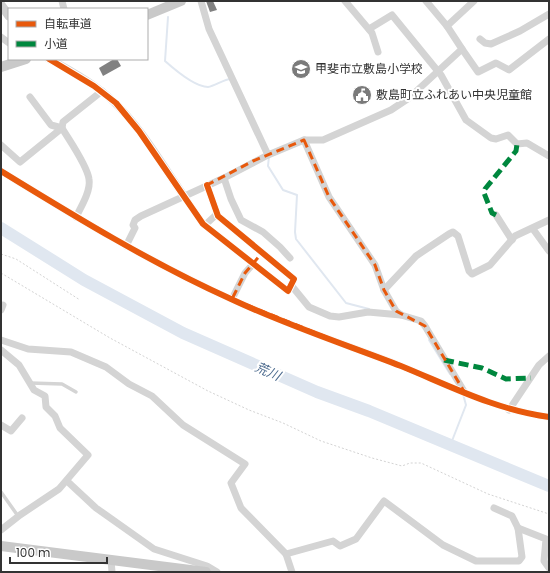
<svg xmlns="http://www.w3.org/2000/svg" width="550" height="573" viewBox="0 0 550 573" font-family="Poppins,'Noto Sans JP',sans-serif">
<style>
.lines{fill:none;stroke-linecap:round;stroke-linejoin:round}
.stream{stroke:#e0e7f0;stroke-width:2}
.river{stroke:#e0e7f0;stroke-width:12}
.building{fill:#818181}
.path{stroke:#d3d3d3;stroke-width:1;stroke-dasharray:2 2;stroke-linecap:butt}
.service{stroke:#d4d4d4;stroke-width:3.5}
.minor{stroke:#d4d4d4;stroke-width:7}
.tertiary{stroke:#d4d4d4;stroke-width:8}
.secondary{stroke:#cfcfcf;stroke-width:9}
.primary{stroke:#c9c9c9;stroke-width:10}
.quiet{stroke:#00873e;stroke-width:5;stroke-dasharray:10 5;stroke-linecap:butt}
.cycleway-casing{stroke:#fff;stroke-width:8}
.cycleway{stroke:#e8590c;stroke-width:6}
.marked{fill:none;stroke:#e8590c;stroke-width:3;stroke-dasharray:8 5;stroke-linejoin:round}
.labels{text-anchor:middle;stroke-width:4;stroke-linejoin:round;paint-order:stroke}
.poi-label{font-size:12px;fill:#333;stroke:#fff;text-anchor:start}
.water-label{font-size:13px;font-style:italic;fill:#49688c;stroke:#fff}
</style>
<rect width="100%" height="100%" fill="#fff"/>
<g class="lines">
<g class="stream">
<path d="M168 17 165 61C174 69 195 87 208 87 215 86 224 79 231 79"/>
<path d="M269 156 268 166 283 190 297 195 295 232 296 239 346 303 369 309"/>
<path d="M429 340 450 374"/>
<path d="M450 446 466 405 463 394"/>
</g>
<path class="river" d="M1 228 84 280 183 333 317 392 369 411 549 486"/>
</g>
<g class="building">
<path d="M206 1H213L217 10 210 12Z"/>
<path d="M114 59H117L121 66 103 76 99 68Z"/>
</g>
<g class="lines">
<g class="path">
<path d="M1 254 16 259 80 300"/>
<path d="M1 273 110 338 208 391 249 410 283 423 321 441 372 458 402 466 410 463H421L488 494 549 514"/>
</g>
<g class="service">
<path d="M30 383 62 384 76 392"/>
<path d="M1 492 18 516"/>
</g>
<g class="minor">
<path d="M62 1 64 9"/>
<path d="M201 1 209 29 268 155"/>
<path d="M345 1 372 33 378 52"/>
<path d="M447 26 474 1"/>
<path d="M369 29 392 15 441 75 466 120 491 138 496 139 508 135 517 144 527 143 549 156"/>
<path d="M1 37 9 43"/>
<path d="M480 39 485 43 491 44 520 31 549 14"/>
<path d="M462 49 478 72 496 63 509 70 549 39"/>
<path d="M30 97 51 125 62 128C69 140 87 165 89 179 91 191 81 207 76 217"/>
<path d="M304 140 329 197 375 265 384 290 396 311 401 315 421 321 425 326 465 393"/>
<path d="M1 145 20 162 62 128 63 122 102 91"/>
<path d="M1 171C76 217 151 263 231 299 286 325 344 344 401 366 450 386 496 410 549 417"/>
<path d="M224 178 231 199 241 220 263 232 280 247 290 258"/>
<path d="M184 196 203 224 288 291 294 279 218 216 207 185"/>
<path d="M496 215 512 240"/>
<path d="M205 225 217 214"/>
<path d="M533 229 549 251"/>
<path d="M126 246 135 228 133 225 135 220 141 216 224 178 268 155 304 140H323L391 110 409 98 462 49 447 26 426 1"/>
<path d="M291 285 309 307 330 316 339 317 368 312 401 315"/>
<path d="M384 290 416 256 449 234 453 232 458 236 469 271 472 274 490 265 515 236 549 220"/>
<path d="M232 299 245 273 253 264"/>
<path d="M1 310 3 305"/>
<path d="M1 340 28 349 71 352 106 367 129 384 152 396 183 425 245 464 231 483 241 508 286 554 292 572"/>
<path d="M1 350 19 365 34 390 45 396 46 407 55 416 60 428 88 455 59 489 20 515 1 530"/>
<path d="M509 410 539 365 549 356"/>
<path d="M1 425 11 431 22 418"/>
<path d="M67 481 96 508 154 549 207 566 217 572"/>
<path d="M518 528 546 539 544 561 549 568"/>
<path d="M286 554 333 541 340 546 356 539 384 501 443 545 476 561H519L522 557 518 528 512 516 494 508"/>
<path d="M111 560 112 572"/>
</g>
<path class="tertiary" d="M49 59C72 71 97 85 115 103 142 129 162 165 184 196"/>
<path class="secondary" d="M1 5 9 16"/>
<g class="primary">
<path d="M147 15 181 1"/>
<path d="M1 67 26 59"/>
<path d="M1 546 206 572"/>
</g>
<g class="quiet">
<path d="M496 215 492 213 484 193 485 189 516 151 517 144"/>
<path d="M444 360 482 368 506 379 531 378"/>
</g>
<g class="cycleway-casing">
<g id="cycleway">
<path d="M49 59 94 86 116 103 139 131 203 224 288 291 294 279 218 216 207 185"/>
<path d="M1 171C76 217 151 263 231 299 286 325 344 344 401 366 450 386 496 410 549 417"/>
</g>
</g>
<use href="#cycleway" class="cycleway"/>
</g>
<path class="marked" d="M304 140 329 197 375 265 384 290 396 311 425 326 465 393 232 299 245 273 262 253 218 216 207 185 253 161Z"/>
<defs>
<g id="school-disc" transform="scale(1)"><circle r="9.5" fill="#7a7a7a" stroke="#fff"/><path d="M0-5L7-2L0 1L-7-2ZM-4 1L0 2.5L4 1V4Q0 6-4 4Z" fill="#fff"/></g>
<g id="civic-disc" transform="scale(1)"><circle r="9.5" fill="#7a7a7a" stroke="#fff"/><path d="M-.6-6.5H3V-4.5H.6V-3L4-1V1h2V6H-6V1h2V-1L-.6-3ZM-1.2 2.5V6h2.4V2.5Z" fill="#fff"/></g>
</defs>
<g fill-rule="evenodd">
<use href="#school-disc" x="301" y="69"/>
<use href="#civic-disc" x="362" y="95"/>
</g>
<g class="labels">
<g class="poi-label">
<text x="315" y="73">甲斐市立敷島小学校</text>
<text x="376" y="99">敷島町立ふれあい中央児童館</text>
</g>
<g class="water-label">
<text transform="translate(268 371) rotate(24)" y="5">荒川</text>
</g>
</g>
<rect width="550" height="573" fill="none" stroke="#333333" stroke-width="4"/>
<rect x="8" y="8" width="140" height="52" fill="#ffffff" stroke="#adadad"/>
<rect x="16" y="21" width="20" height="6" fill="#e8590c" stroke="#adadad"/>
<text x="44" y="28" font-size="12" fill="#333333">自転車道</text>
<rect x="16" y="41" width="20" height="6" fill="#00873e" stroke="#adadad"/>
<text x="44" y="48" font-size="12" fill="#333333">小道</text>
<path d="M10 557v6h97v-6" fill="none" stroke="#333333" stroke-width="2"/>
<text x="16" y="557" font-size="12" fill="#333333" stroke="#ffffff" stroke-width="3" paint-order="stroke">100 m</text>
</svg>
